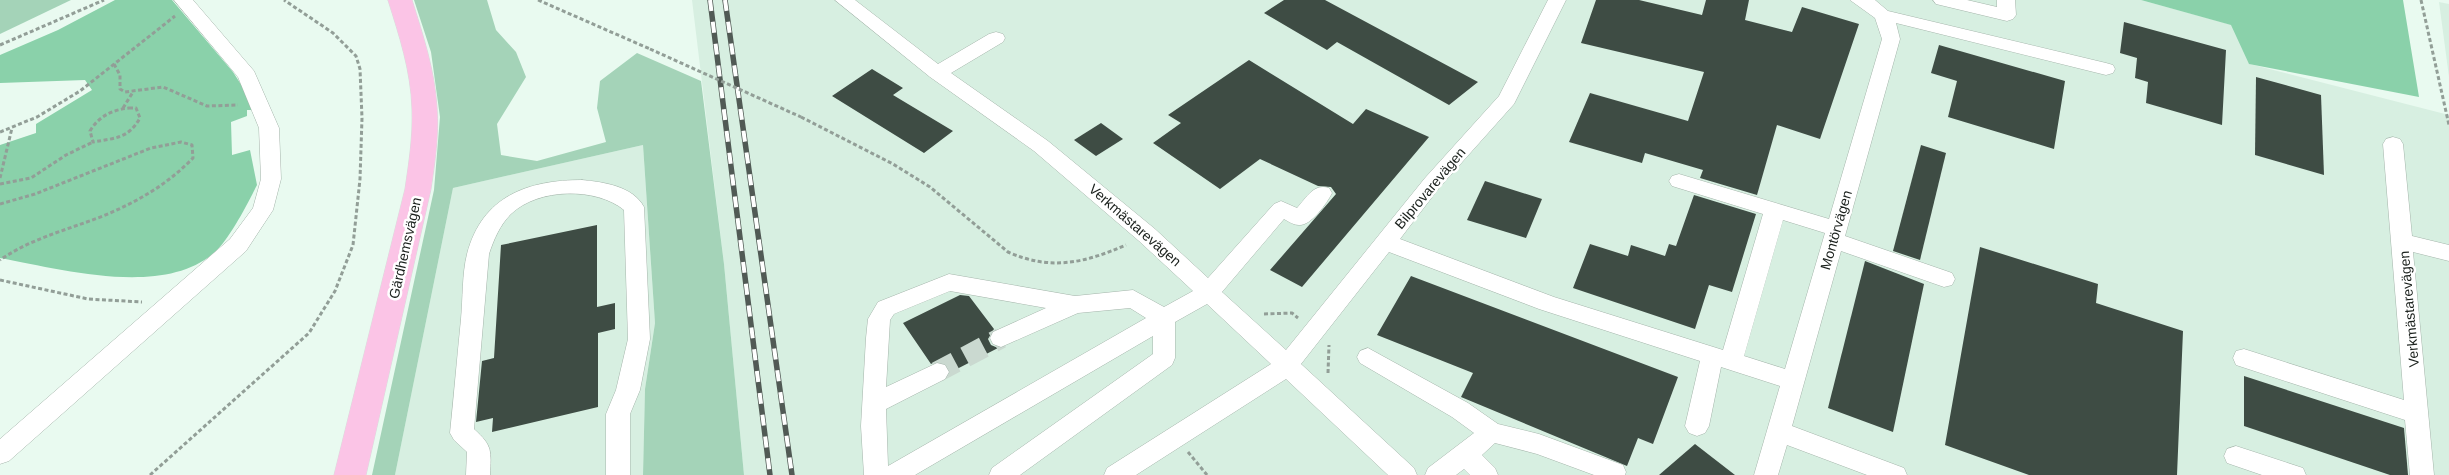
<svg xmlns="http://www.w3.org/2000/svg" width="2449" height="475" viewBox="0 0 2449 475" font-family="Arial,sans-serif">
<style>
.built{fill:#d7efe1}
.green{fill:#a4d3b8}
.forest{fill:#8ad1aa}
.building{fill:#3e4c44}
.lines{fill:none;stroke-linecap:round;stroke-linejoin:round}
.minor-tunnel{stroke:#cad9d0;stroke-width:21;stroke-dasharray:21 11;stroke-linecap:butt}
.minor-casing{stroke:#a5b5ab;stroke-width:1}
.major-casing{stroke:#dadbdb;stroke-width:1}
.path{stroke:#929e97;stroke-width:3;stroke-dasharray:4 2.5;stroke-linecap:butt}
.minor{fill:#fff;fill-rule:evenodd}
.major{fill:#fbc4e6;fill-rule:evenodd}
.rail-casing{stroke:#515a55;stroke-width:5.5}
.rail{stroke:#fff;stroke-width:4;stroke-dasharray:11;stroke-linecap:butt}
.path-bridge{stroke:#929e97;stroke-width:3;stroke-dasharray:4 2.5;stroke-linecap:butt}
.labels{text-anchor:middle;stroke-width:5;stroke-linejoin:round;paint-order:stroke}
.street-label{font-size:14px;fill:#1a201c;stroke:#fff}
</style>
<rect width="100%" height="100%" fill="#e9faf0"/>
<g class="built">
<path d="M692 0H2141L2232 25 2250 64 2449 115V475H744L724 264Z"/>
<path d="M2439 2 2449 4V77Z"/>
<path d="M643 145 655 323 645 389 643 475H395L453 188Z"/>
</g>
<g class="green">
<path d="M0 0H71L0 34Z"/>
<path d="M414 0H487L496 30 516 52 526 77 497 124 501 155 537 161 606 142 597 108 600 81 637 53 701 81 724 264 744 475H643L645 389 655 323 643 145 453 188 395 475H372L434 190 440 117 431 52Z"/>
</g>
<g class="forest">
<path d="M115 0H172L233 72 249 97 254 110H247V116L231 122 232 155 250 150 257 185C248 203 231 236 217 250 167 299 61 269 0 258V145L36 133V124L92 90 85 80 0 83V55L58 30Z"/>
<path d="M2141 0H2403L2419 97 2249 64 2231 25Z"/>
</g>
<g class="building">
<path d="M1284 0H1325L1478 82 1449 105 1337 42 1327 50 1264 13Z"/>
<path d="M1596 0H1639L1702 15 1706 0H1749L1745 20 1792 32 1802 7 1859 24 1820 139 1777 125 1757 195 1700 178 1703 170 1645 153 1642 163 1569 142 1590 93 1688 121 1704 72 1581 43Z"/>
<path d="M2124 22 2226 50 2222 125 2146 103 2148 82 2135 78 2137 58 2120 53Z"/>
<path d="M1939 45 2065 81 2054 149 1948 117 1957 81 1931 73Z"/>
<path d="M1249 60 1353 124 1366 109 1429 137 1302 287 1270 270 1336 194 1331 187 1318 186 1260 159 1220 189 1153 143 1181 123 1168 115Z"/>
<path d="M872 69 903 88 893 95 953 131 924 153 832 96Z"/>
<path d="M2256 77 2321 95 2324 175 2255 155Z"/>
<path d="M1101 123 1123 139 1096 156 1074 140Z"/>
<path d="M1921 145 1946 153 1920 260 1893 251Z"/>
<path d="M1485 181 1542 199 1526 238 1467 220Z"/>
<path d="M1694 195 1756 214 1732 292 1709 285 1695 329 1573 288 1590 244 1628 256 1631 245 1665 256 1669 244 1676 246Z"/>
<path d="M597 225V307L615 303V329L598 333V407L492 432 493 418 476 422 482 361 494 358 501 245Z"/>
<path d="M1980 247 2098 284 2096 303 2183 331 2177 475H2029L1945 445Z"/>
<path d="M1865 261 1924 284 1893 432 1828 408Z"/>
<path d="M1411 276 1678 377 1653 444 1638 438 1627 466 1461 397 1473 373 1377 335Z"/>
<path d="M960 295 969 296 994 329 988 339 991 345 998 348 951 372 945 363 937 361 931 364 903 323Z"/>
<path d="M2244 376 2404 428 2408 475H2390L2244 426Z"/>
<path d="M1695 444 1735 475H1659Z"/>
</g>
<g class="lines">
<path class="minor-tunnel" d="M937 372 1001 338"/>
<g class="minor-casing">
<g id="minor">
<path d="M174 0H193L254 71 279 128 281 179 273 210 246 251 9 461 0 464V439L230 239 253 208 261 179 259 128 238 77Z"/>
<path d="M835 0H855L938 64 989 34 996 32 1003 34 1005 38 1003 42 951 73 1048 141 1155 229 1208 278 1274 204 1281 201 1297 208C1307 197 1314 183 1329 188L1332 193C1327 203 1311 226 1299 225 1294 225 1289 222 1284 219L1222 292 1286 350 1425 178 1499 96 1548 0H1566L1514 104 1439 188 1400 239 1554 297 1723 350 1763 214 1672 186 1669 181 1672 176 1679 174 1829 219 1882 39 1875 18 1850 0H1875L1888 11 2106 63 2113 65 2115 69 2113 73 2106 75 1896 23 1900 39 1845 236 1952 273 1955 279 1952 285 1944 287 1841 251 1792 426 1904 468 1907 475H1867L1787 445 1778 475H1754L1780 386 1721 367 1709 426 1705 433 1697 436 1689 433 1685 426 1700 361 1539 309 1389 252 1301 364 1414 468 1417 475H1388L1286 379 1136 475H1104L1107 468 1271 364 1207 304 1175 322V358L1172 365 1020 475H989L992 468 1153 354V336L915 475H864L861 426 866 338 868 319 878 302 949 274 1075 296 1133 290 1164 307 1193 291 1139 241 1034 151 930 77ZM1783 220 1825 233 1785 369 1744 356ZM950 291 1046 308 993 332 990 338 993 344 1001 347 1078 313 1130 308 1146 318 888 466 886 409 945 379 949 372 945 365 937 363 886 387 890 320 894 314Z"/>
<path d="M1933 0H1967L1997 7V0H2015L2016 15 2013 19 2007 21 1936 4Z"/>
<path d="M2393 137 2400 139 2403 144 2412 236 2449 245V261L2413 252 2434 475H2410L2405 420 2236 365 2233 358 2236 351 2244 349 2404 400 2383 144 2386 139Z"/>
<path d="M582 180C603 182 633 186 644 207L650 339 640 390 630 414V475H606V414L616 390 628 339 624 210C596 187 538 188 511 214 500 225 494 239 489 254L474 429C493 446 491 451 490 475H466L467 452 454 440 450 433C454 395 457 357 461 319 463 298 462 274 467 254 482 196 528 180 582 180Z"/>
<path d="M1368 348 1468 403 1498 424 1539 434 1623 465 1626 472 1625 475H1594L1537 454 1495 443 1482 455 1495 468 1498 475H1470L1464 469 1456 475H1425L1428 468 1474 433 1452 417 1360 363 1357 357 1360 351Z"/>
<path d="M2236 446 2303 468 2306 475H2262L2227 463 2224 456 2227 449Z"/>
</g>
</g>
<g class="major-casing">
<path id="major" d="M388 0H412C423 35 435 71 437 108 439 135 435 162 431 189L366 475H334L405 189C409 162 413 136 412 109 411 71 399 35 388 0Z"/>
</g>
<g class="path">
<path d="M538 0 650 49"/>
<path d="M2421 0 2449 125"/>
<path d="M0 45 104 0"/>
<path d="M114 64 120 75V89L125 92 163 87 207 106 238 105"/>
<path d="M123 108 133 92"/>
<path d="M129 108H136L140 118C128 139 115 138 93 142L90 131C99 116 112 110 129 108Z"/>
<path d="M801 117 893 164 930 187 1008 252C1051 271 1084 263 1126 245"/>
<path d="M0 132 37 117 80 91 175 16"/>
<path d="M0 178 12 128"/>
<path d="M0 184 31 178 66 155 93 142"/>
<path d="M0 204 35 194 151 148 181 142 192 145 193 158C168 184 137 202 103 216 67 230 32 238 0 260"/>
<path d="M0 280 88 299 142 302"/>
<path d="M1264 314 1292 313 1298 318"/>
<path d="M1328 373 1329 345"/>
<path d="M1188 452 1207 475"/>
<path d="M150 475 309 333 335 291 353 245 360 179 362 118 360 69 356 56 333 33 284 0"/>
</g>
<use href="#minor" class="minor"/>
<use href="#major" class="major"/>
<g class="rail-casing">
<g id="rail">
<path d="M710 0 770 475"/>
<path d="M725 0 792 475"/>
</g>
</g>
<use href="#rail" class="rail"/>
<path class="path-bridge" d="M650 49 801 117"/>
</g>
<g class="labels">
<g class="street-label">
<text transform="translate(1430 188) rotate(-50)" y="5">Bilprovarevägen</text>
<text transform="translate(1135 225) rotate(41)" y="5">Verkmästarevägen</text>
<text transform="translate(1836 230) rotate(-74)" y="5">Montörvägen</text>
<text transform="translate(405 248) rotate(-77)" y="5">Gärdhemsvägen</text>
<text transform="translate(2409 309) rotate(-95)" y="5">Verkmästarevägen</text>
</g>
</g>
</svg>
